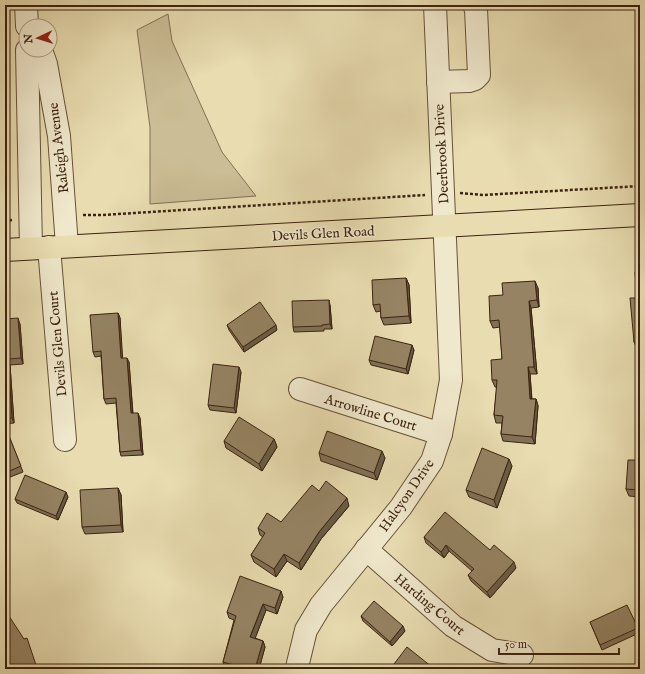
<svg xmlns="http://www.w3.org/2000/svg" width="645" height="674" viewBox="0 0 645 674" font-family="'IM FELL English',serif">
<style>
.green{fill:#cbbd95;stroke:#847052}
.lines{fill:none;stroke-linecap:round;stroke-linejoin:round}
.minor-casing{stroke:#675138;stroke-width:24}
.major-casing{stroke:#3c2310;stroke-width:24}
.path{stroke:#3c2310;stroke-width:2.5;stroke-dasharray:3 2;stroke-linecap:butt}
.minor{stroke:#f0e8cc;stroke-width:22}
.major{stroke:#e8dcb0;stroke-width:22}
.wall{fill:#807155;stroke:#3c2310}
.shaded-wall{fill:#685c45;stroke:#3c2310}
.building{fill:#958363;stroke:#3c2310}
.labels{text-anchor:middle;stroke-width:3;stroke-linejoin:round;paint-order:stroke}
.street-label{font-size:14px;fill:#3c2310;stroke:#f0e8cc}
</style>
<rect width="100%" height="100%" fill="#e8dcb0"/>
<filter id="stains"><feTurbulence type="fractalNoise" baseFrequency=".005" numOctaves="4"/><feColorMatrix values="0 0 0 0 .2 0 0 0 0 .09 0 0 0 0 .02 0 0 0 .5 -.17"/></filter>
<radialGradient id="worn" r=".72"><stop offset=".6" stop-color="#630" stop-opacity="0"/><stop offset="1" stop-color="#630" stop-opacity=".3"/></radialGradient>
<path class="green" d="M168 14 172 41 222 152 256 196 150 204V127L137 30Z"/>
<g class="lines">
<g class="minor-casing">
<g id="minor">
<path d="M26 5 27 26"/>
<path d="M27 50 31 248"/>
<path d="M41 50 46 64 59 136 67 246"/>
<path d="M438 82 469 81 475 79 479 75 476 9 474 5"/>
<path d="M49 247 65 440"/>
<path d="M300 389 441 434"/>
<path d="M366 549 453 626 492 650 522 655"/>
<path d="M297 669 298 663 306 630 321 605 401 507 432 461 441 434 451 380 435 5"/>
</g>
</g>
<g class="major-casing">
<path id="major" d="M5 250 640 215"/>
</g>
<g class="path">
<path d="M460 193 483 195 640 186"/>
<path d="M83 215H102L425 195"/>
<path d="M5 221 12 220"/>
</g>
<use href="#minor" class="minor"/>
<use href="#major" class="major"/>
</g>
<g class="wall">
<path d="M640 272V349H637L634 342 637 298Z"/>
<path d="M406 278 409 285 411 323 384 325 381 318V311L376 312 373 305Z"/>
<path d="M538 288 539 307 531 308 537 374H530L532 399H536L538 406 535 444 503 441 501 434 502 423H496L494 415 497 387H495L492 380 502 359 500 327 493 328 490 321 503 295Z"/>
<path d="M330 305 332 329H324V331L294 332 293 327Z"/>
<path d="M118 313 120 318 122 358 129 362 133 413 140 418 143 455 121 456 120 452 116 403 106 404 104 399 101 356 95 357 93 352Z"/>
<path d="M5 319 20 324 23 364 10 365 14 423 5 424Z"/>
<path d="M227 325 277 330 244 352 229 330Z"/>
<path d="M414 350 408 374 371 365 369 360Z"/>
<path d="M241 372 236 413 210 410 208 405Z"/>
<path d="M5 426 23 472 5 479Z"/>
<path d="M274 439 277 447 262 471 226 448 224 441Z"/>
<path d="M640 448V497L629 496 626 489Z"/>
<path d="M319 453 385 458 377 480 321 461Z"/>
<path d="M512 466 497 508 469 497 466 490Z"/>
<path d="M118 488 121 495 123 532 85 534 82 527Z"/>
<path d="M319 491 349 506 321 539 301 570 287 561 276 577 254 562 251 555 263 537 260 535 258 528 281 522Z"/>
<path d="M68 497 58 520 17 503 15 499Z"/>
<path d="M424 537 490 550 516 568 490 598 471 581 468 575 472 571 449 551 444 558 426 543Z"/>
<path d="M283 597 277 614 266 610 255 638 263 641 265 647 259 669H228L225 668 223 662 234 620 229 618 227 612Z"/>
<path d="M361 616 405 631 392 646 363 621Z"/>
<path d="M590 622 638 628 639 633 602 650Z"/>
</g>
<g class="shaded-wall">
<path d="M406 278 409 285 411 323 409 316Z"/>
<path d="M535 281 538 288 539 307 537 300Z"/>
<path d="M329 300 330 305 332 329 330 324Z"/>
<path d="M529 301 531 308 537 374 534 367Z"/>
<path d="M118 313 120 318 123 363 121 358Z"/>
<path d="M18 318 20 324 23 364 21 358Z"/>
<path d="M276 325 277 330 244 352 243 347Z"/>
<path d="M412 345 414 350 408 374 406 369Z"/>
<path d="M127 358 129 362 133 418 131 413Z"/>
<path d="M8 359 10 365 14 423 12 418Z"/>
<path d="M239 367 241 372 236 413 234 408Z"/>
<path d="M528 367 530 374 532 406 530 399Z"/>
<path d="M536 399 538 406 535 444 532 437Z"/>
<path d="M138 413 140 418 143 455 141 450Z"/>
<path d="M274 439 277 447 262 471 259 464Z"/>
<path d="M382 451 385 458 377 480 374 473Z"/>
<path d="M509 459 512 466 497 508 494 500Z"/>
<path d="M118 488 121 495 123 532 121 525Z"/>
<path d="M66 492 68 497 58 520 56 516Z"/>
<path d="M347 498 349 506 321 539 301 570 299 563 319 532Z"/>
<path d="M446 545 449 551 444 558 441 552Z"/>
<path d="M284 554 287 561 276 577 274 569Z"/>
<path d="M514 562 516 568 490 598 487 592Z"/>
<path d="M281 591 283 597 277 614 275 608Z"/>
<path d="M263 604 266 610 253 644 250 637Z"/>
<path d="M403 626 405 631 392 646 390 642Z"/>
<path d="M263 641 265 647 259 669H255Z"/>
</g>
<g class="building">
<path d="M635 272H640V342H634L630 298H637Z"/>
<path d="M406 278 409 316 381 318 380 304 373 305 372 280Z"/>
<path d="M535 281 537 300 529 301 534 367H528L530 399H536L532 437 501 434 503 416 494 415 497 380H492L491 360 502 359 499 320 490 321 489 296 503 295 502 283Z"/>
<path d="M329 300 330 324 322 325V326L293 327 292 301Z"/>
<path d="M260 302 276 325 243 347 227 325Z"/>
<path d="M118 313 121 358H127L131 413H138L141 450 120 452 116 398 104 399 101 351 93 352 90 315Z"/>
<path d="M18 318 21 358 8 359 12 418H5V319Z"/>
<path d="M375 336 412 345 406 369 369 360Z"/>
<path d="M213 364 239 367 234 408 208 405Z"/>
<path d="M239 417 274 439 259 464 224 441Z"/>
<path d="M5 426 21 466 5 473Z"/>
<path d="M327 431 382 451 374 473 319 453Z"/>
<path d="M482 448 509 459 494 500 466 490Z"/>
<path d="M637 448H640V490L626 489 628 460H636Z"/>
<path d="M25 475 66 492 56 516 15 499Z"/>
<path d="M326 481 347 498 319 532 299 563 284 554 274 569 251 555 265 533 258 528 267 513 281 522 312 485 319 491Z"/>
<path d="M118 488 121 525 82 527 80 490Z"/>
<path d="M445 512 490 550 494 545 514 562 487 592 468 575 474 569 446 545 441 552 424 537Z"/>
<path d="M240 576 281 591 275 608 263 604 250 637 263 641 255 669H249L223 662 236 616 227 612Z"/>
<path d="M374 601 403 626 390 642 361 616Z"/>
<path d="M627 605 638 628 600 645 590 622Z"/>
<path d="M5 610 24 639 27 638 37 668 35 669H7L5 664Z"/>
<path d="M407 647 432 667 431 669H393L391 668Z"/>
</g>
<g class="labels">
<g class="street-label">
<text transform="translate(58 148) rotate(-97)" y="5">Raleigh Avenue</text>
<text transform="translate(441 154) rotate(-93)" y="5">Deerbrook Drive</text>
<text transform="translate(323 233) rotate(-3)" y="5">Devils Glen Road</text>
<text transform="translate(57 344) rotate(-95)" y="5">Devils Glen Court</text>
<text transform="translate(371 412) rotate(17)" y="5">Arrowline Court</text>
<text transform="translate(406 495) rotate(-55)" y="5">Halcyon Drive</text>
<text transform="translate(430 604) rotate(40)" y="5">Harding Court</text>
</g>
</g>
<rect width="645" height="674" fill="none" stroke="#e8dcb0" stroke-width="20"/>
<rect x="6" y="6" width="633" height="662" fill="none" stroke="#3c2310" stroke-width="2"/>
<rect x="10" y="10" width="625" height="654" fill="none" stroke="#3c2310"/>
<g transform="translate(38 38) rotate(266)"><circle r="19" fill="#f0e8cc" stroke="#a89981"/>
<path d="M0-3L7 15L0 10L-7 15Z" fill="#8f2418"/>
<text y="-6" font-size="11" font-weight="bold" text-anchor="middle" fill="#3c2310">N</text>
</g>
<path d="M499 648v6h120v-6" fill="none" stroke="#3c2310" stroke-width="2"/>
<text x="505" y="648" font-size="12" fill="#3c2310" stroke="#f0e8cc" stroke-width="3" paint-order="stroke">50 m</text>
<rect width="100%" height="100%" filter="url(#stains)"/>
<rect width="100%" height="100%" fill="url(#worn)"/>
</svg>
